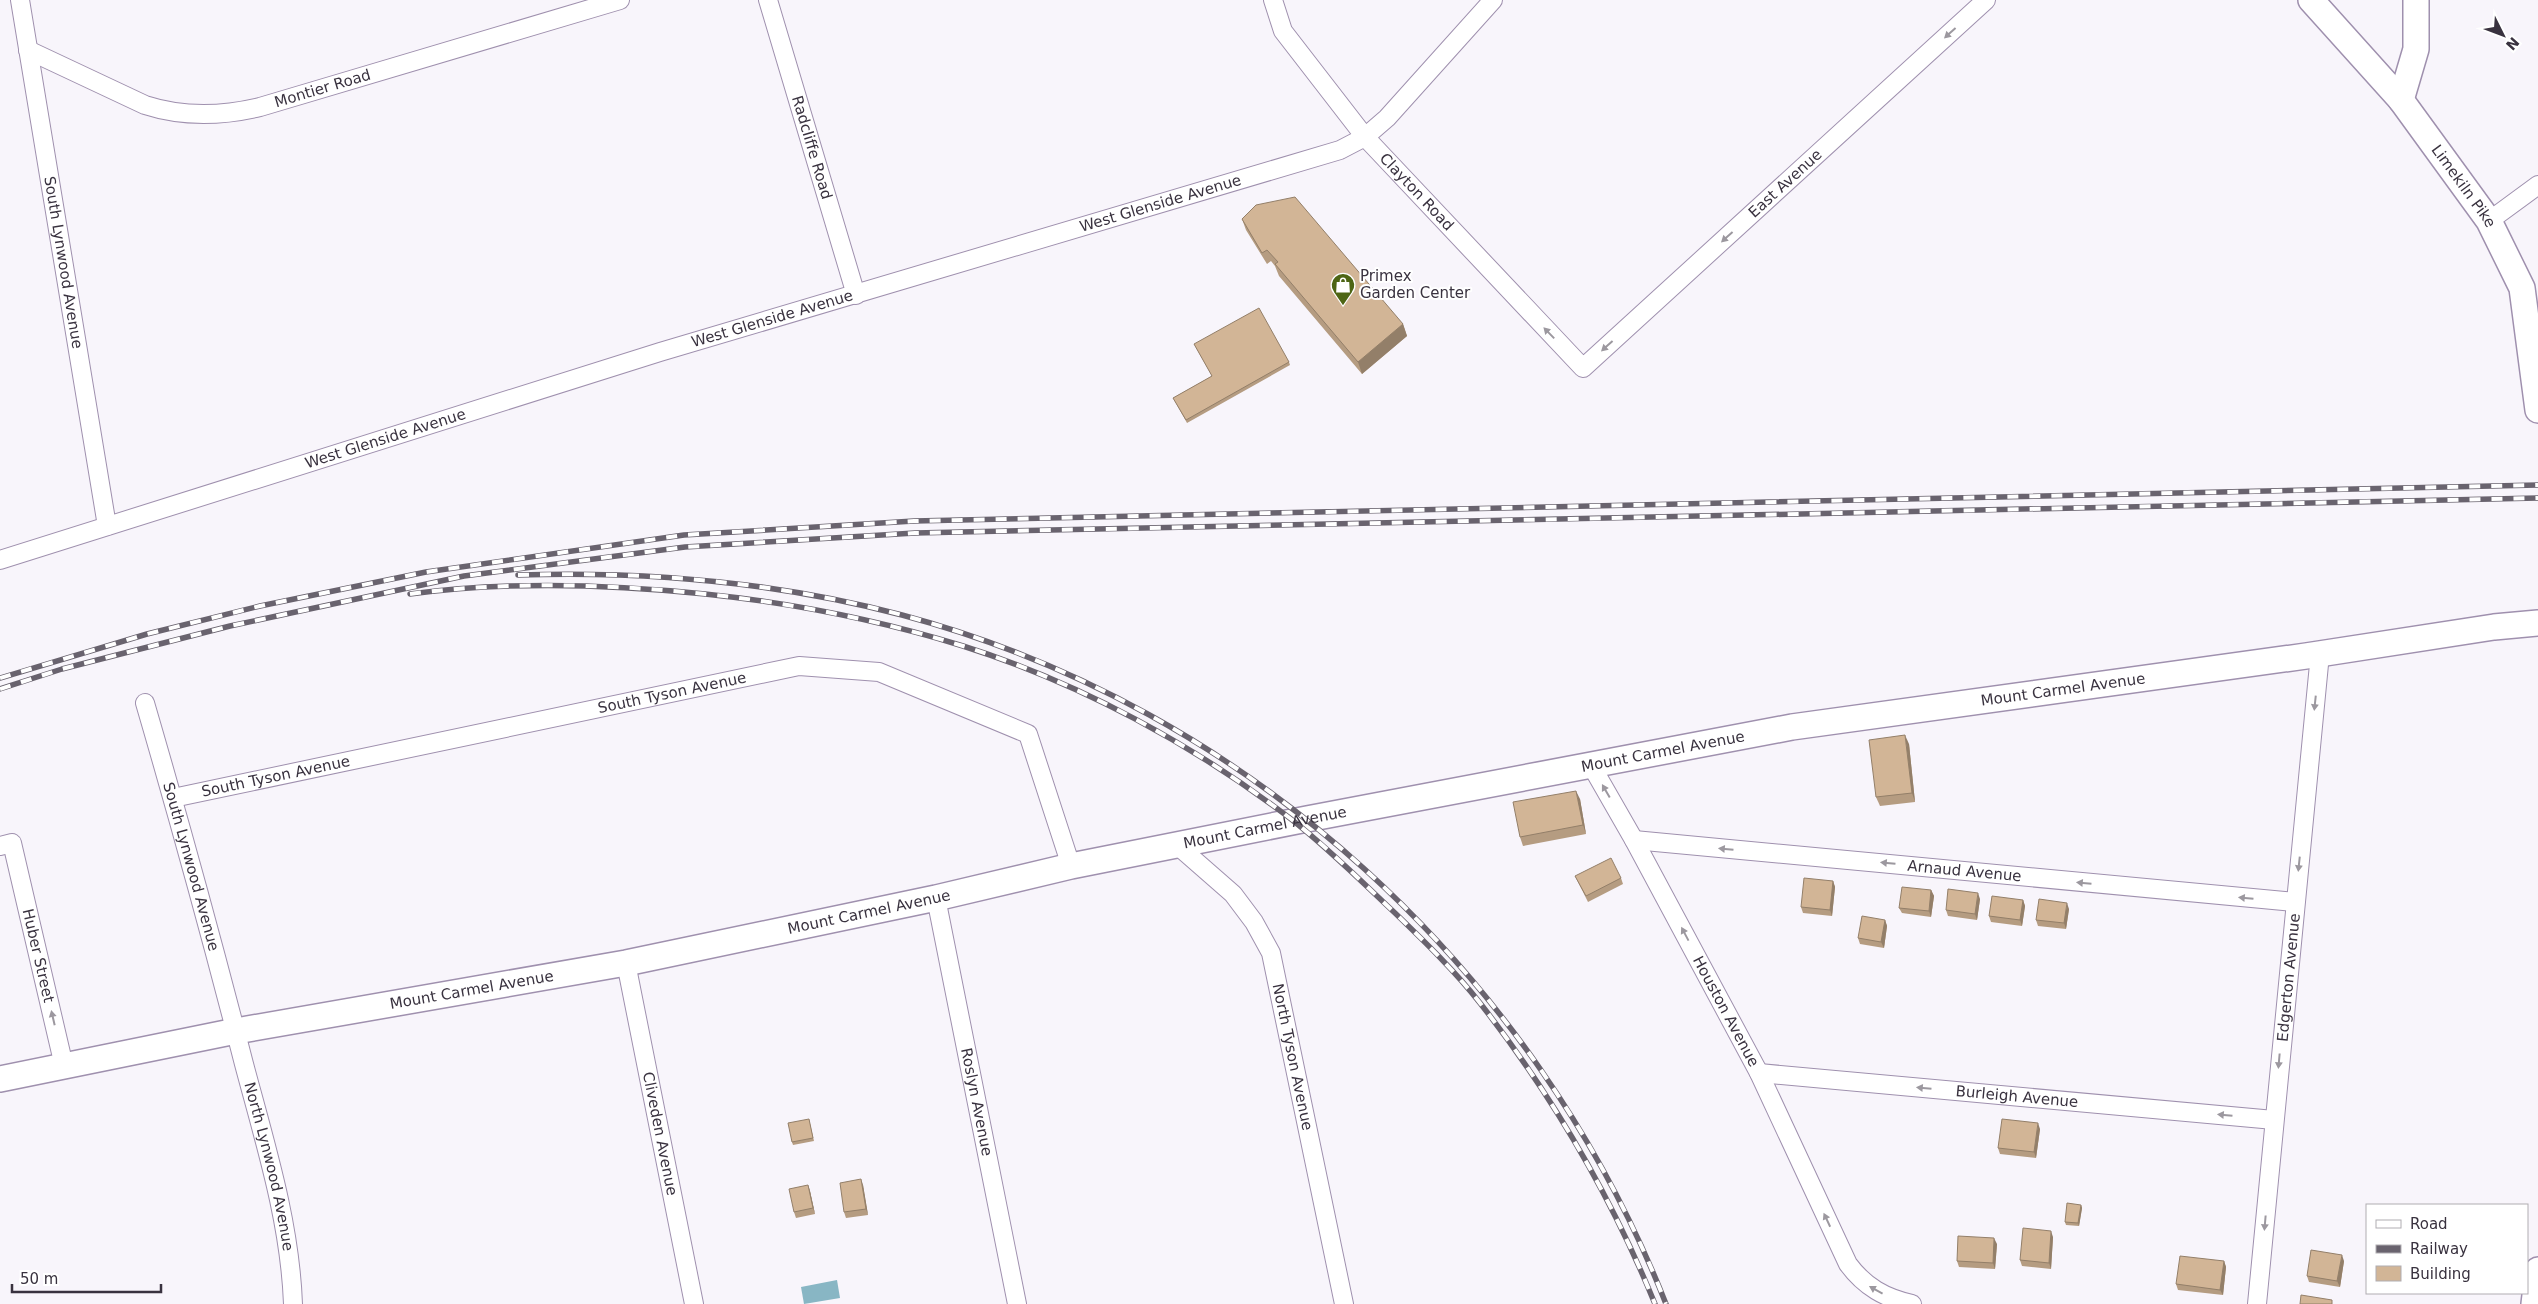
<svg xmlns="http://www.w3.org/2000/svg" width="2538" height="1304" viewBox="0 0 2538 1304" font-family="'DejaVu Sans',sans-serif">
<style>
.water{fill:#88b6c4}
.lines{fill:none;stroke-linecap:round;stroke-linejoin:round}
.street-casing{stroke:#9f90ae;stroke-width:20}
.secondary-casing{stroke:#9f90ae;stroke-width:28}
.street{stroke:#fff;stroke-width:18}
.secondary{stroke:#fff;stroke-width:25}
.rail-casing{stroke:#69636e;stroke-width:5.5}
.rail{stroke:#fff;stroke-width:4;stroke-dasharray:11;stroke-linecap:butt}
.wall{fill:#b59c81}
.shaded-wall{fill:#937f69}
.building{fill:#d2b596;stroke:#937f69}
.oneway{fill:#9c989f}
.labels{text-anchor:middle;stroke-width:4;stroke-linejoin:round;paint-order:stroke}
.street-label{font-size:15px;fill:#39323f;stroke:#fff}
.poi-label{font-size:15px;fill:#39323f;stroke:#fff;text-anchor:start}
</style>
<rect width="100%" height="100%" fill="#f8f5fb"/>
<path class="water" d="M837 1280 840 1298 804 1304 801 1287Z"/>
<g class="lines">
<g class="street-casing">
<g id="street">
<path id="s1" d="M20 0 107 526"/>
<path id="s2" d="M768 0 856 295"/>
<path id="s3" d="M1273 0 1283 31 1365 137 1583 368 1986 0"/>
<path id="s4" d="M28 50 145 105C182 117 222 116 260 107L620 0"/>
<path d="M2489 221 2538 185"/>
<path id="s5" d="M0 560 660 352 1340 150 1365 137 1387 118 1493 0"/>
<path id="s6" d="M145 703C180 823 213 943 244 1064 265 1143 290 1222 293 1304"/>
<path id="s7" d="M1591 765 1634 840 1759 1073 1848 1264C1865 1287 1885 1298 1912 1304"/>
<path id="s8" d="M173 798 799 666 879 672 1028 734 1071 866"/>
<path id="s9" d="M1634 840 2295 902"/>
<path id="s10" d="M1177 845 1233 894 1254 922 1271 953 1344 1304"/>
<path id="s11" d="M0 846 12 843 64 1066"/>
<path id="s12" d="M936 898 1017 1304"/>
<path id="s13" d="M626 963 694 1304"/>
<path id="s14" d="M1759 1073 2274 1120"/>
<path id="s15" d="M2257 1304 2320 654"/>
</g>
</g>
<g class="secondary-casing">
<g id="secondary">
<path id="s16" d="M2311 0 2401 100 2489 221 2522 288 2538 410"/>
<path d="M2401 100 2416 49V0"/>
<path id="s17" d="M0 1079 236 1031 626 963 936 898 1071 866 1307 819 1792 727 2306 656 2494 627 2538 623"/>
<path d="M2534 1304 2538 1270"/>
</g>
</g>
<use href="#street" class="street"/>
<use href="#secondary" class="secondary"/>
<g class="rail-casing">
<g id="rail">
<path d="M518 575C647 571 777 582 902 615 1248 707 1536 972 1666 1304"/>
<path d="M410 594C507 581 608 584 705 594 792 603 879 620 963 646 1080 683 1194 745 1291 819 1328 848 1361 881 1395 913 1424 941 1455 971 1480 1003 1552 1095 1611 1196 1655 1304"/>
<path d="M0 678 147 634 260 606 426 572 684 535 914 521 2538 485"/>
<path d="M0 689 62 669 230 626 464 576 685 547 915 533 2538 498"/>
</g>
</g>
<use href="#rail" class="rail"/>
</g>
<g class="wall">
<path d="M1242 219 1403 324 1407 336 1362 374 1279 276 1275 266 1271 261 1267 264 1246 230Z"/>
<path d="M1194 344 1289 362 1290 365 1187 423 1173 398 1212 376Z"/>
<path d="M1909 744 1915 802 1880 806 1876 797Z"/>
<path d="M1580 799 1586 834 1523 846 1520 837Z"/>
<path d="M1575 876 1621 878 1623 884 1588 902Z"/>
<path d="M1833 881 1835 887 1832 916 1803 913 1801 907Z"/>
<path d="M1931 890 1934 896 1931 917 1902 913 1899 908Z"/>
<path d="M1980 899 1977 920 1948 916 1946 910Z"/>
<path d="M2023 900 2025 906 2022 926 1991 922 1989 916Z"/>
<path d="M2069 909 2066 929 2038 926 2036 920Z"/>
<path d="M1885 920 1887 926 1884 948 1860 944 1858 938Z"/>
<path d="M809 1119 814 1141 793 1145 792 1142Z"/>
<path d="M2040 1129 2036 1158 2000 1154 1998 1148Z"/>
<path d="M808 1185 810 1191 815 1214 796 1218 794 1212Z"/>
<path d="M863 1185 868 1215 846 1218 844 1212Z"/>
<path d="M2081 1205 2082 1208 2079 1226 2066 1225 2065 1222Z"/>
<path d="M2053 1237 2051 1269 2022 1266 2020 1260Z"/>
<path d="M1997 1244 1995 1269 1959 1267 1957 1261Z"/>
<path d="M2224 1261 2226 1267 2223 1295 2178 1290 2176 1284Z"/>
<path d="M2344 1261 2340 1287 2309 1282 2307 1276Z"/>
</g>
<g class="shaded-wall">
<path d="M1403 324 1407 336 1362 374 1358 362Z"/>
<path d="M1905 735 1909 744 1915 802 1912 793Z"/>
<path d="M1576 791 1580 799 1586 834 1583 825Z"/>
<path d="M1833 881 1835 887 1832 916 1830 910Z"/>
<path d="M1931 890 1934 896 1931 917 1929 911Z"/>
<path d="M1978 893 1980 899 1977 920 1975 914Z"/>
<path d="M2023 900 2025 906 2022 926 2020 920Z"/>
<path d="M2067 903 2069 909 2066 929 2064 923Z"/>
<path d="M1885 920 1887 926 1884 948 1881 942Z"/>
<path d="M2038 1123 2040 1129 2036 1158 2034 1152Z"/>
<path d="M861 1179 863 1185 868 1215 866 1209Z"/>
<path d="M808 1185 810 1191 815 1214 813 1208Z"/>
<path d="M2081 1205 2082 1208 2079 1226 2078 1223Z"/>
<path d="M2051 1231 2053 1237 2051 1269 2049 1263Z"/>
<path d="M1994 1238 1997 1244 1995 1269 1993 1263Z"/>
<path d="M2342 1255 2344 1261 2340 1287 2337 1281Z"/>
<path d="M2224 1261 2226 1267 2223 1295 2220 1290Z"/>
</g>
<g class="building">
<path d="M1295 197 1403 324 1358 362 1275 264 1278 262 1267 250 1262 253 1242 219 1256 205Z"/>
<path d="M1259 308 1289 362 1186 420 1173 398 1212 376 1194 344Z"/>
<path d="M1905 735 1912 793 1876 797 1869 740Z"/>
<path d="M1576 791 1583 825 1520 837 1513 802Z"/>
<path d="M1611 858 1621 878 1586 896 1575 876Z"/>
<path d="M1804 878 1833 881 1830 910 1801 907Z"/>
<path d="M1902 887 1931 890 1929 911 1899 908Z"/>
<path d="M1948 889 1978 893 1975 914 1946 910Z"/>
<path d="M1992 896 2023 900 2020 920 1989 916Z"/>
<path d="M2039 899 2067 903 2064 923 2036 920Z"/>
<path d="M1862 916 1885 920 1881 942 1858 938Z"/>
<path d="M809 1119 813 1138 792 1142 788 1123Z"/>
<path d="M2002 1119 2038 1123 2034 1152 1998 1148Z"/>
<path d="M861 1179 866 1209 844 1212 840 1183Z"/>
<path d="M808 1185 813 1208 794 1212 789 1189Z"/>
<path d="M2067 1203 2081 1205 2078 1223 2065 1222Z"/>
<path d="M2023 1228 2051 1231 2049 1263 2020 1260Z"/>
<path d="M1958 1236 1994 1238 1993 1263 1957 1261Z"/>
<path d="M2311 1250 2342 1255 2337 1281 2307 1276Z"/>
<path d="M2180 1256 2224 1261 2220 1290 2176 1284Z"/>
<path d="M2301 1295 2332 1300V1304H2300Z"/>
</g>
<defs><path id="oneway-solid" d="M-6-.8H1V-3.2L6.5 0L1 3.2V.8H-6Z" transform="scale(1.25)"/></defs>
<g class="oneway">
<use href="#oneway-solid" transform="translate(1950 33) rotate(138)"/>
<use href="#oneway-solid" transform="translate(1727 237) rotate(138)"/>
<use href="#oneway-solid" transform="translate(1549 333) rotate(-134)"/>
<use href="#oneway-solid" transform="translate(1607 346) rotate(138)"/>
<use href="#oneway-solid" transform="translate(2315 703) rotate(96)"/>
<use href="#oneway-solid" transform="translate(1606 791) rotate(-120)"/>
<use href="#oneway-solid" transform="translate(1726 849) rotate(-175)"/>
<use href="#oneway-solid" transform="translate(1888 863) rotate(-175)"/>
<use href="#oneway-solid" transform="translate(2299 864) rotate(96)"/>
<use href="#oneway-solid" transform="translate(2084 883) rotate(-175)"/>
<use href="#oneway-solid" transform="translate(2246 898) rotate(-175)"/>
<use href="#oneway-solid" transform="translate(1685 934) rotate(-118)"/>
<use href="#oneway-solid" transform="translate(53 1018) rotate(-103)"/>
<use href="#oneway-solid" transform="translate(2279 1061) rotate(95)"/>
<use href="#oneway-solid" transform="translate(1924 1088) rotate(-175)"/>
<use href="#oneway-solid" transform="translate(2225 1115) rotate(-175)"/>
<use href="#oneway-solid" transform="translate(1827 1220) rotate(-115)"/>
<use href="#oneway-solid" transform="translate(2265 1223) rotate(95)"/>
<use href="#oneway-solid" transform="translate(1876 1290) rotate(-151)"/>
</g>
<defs>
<g id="shop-pin" transform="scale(1.25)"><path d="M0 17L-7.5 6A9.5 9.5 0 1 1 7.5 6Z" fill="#4d6514" stroke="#fff"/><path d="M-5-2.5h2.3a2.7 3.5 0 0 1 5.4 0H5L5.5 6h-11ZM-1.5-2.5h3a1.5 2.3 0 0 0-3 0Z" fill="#fff"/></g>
</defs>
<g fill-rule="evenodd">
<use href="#shop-pin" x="1343" y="285"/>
</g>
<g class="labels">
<g class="street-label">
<text dy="5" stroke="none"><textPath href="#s4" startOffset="311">Montier Road</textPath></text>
<text dy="5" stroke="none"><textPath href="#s2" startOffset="154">Radcliffe Road</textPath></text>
<text dy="5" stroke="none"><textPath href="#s3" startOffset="758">East Avenue</textPath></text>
<text dy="5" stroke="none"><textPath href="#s16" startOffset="241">Limekiln Pike</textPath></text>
<text dy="5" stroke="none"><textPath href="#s3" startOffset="242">Clayton Road</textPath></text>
<text dy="5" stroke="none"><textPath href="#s5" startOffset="1214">West Glenside Avenue</textPath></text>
<text dy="5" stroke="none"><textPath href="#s1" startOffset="266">South Lynwood Avenue</textPath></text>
<text dy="5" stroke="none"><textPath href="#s5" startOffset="809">West Glenside Avenue</textPath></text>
<text dy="5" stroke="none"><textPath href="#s5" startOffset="404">West Glenside Avenue</textPath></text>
<text dy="5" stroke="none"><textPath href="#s17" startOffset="2100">Mount Carmel Avenue</textPath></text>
<text dy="5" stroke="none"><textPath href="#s8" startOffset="510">South Tyson Avenue</textPath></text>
<text dy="5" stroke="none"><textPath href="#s17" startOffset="1695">Mount Carmel Avenue</textPath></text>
<text dy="5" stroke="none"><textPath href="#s8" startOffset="105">South Tyson Avenue</textPath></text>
<text dy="5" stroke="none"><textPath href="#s17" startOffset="1290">Mount Carmel Avenue</textPath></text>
<text dy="5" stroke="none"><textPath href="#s6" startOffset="170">South Lynwood Avenue</textPath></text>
<text dy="5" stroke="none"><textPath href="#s9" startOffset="332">Arnaud Avenue</textPath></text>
<text dy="5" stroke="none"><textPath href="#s17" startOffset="885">Mount Carmel Avenue</textPath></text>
<text dy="5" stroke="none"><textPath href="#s11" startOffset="128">Huber Street</textPath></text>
<text dy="5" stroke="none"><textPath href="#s15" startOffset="328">Edgerton Avenue</textPath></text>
<text dy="5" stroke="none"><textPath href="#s17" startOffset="480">Mount Carmel Avenue</textPath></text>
<text dy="5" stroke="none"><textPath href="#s7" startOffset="281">Houston Avenue</textPath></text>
<text dy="5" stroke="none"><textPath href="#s10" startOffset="251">North Tyson Avenue</textPath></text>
<text dy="5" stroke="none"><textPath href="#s14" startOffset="259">Burleigh Avenue</textPath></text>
<text dy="5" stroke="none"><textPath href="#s12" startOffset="208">Roslyn Avenue</textPath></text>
<text dy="5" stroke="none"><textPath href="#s13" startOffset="174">Cliveden Avenue</textPath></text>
<text dy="5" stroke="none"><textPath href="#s6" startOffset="480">North Lynwood Avenue</textPath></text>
</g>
<g class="poi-label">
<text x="1360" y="281">Primex<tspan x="1360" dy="17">Garden Center</tspan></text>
</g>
</g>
<rect x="2366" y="1204" width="162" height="90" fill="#ffffff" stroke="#b0adb2"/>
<rect x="2376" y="1220" width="25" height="8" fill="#ffffff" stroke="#b0adb2"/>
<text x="2410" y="1229" font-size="15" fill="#39323f">Road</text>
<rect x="2376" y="1245" width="25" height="8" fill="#69636e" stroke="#b0adb2"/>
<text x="2410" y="1254" font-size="15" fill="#39323f">Railway</text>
<rect x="2376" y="1266" width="25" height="15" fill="#d2b596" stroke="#b0adb2"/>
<text x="2410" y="1279" font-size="15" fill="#39323f">Building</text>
<g transform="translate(2503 35) rotate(132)" stroke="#ffffff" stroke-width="4" paint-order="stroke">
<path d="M0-4L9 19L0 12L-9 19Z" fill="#39323f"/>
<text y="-8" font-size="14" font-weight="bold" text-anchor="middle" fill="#39323f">N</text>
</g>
<path d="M12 1284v8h149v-8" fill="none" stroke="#39323f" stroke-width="2.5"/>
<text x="20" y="1284" font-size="15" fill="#39323f" stroke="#ffffff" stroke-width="4" paint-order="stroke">50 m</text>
</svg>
